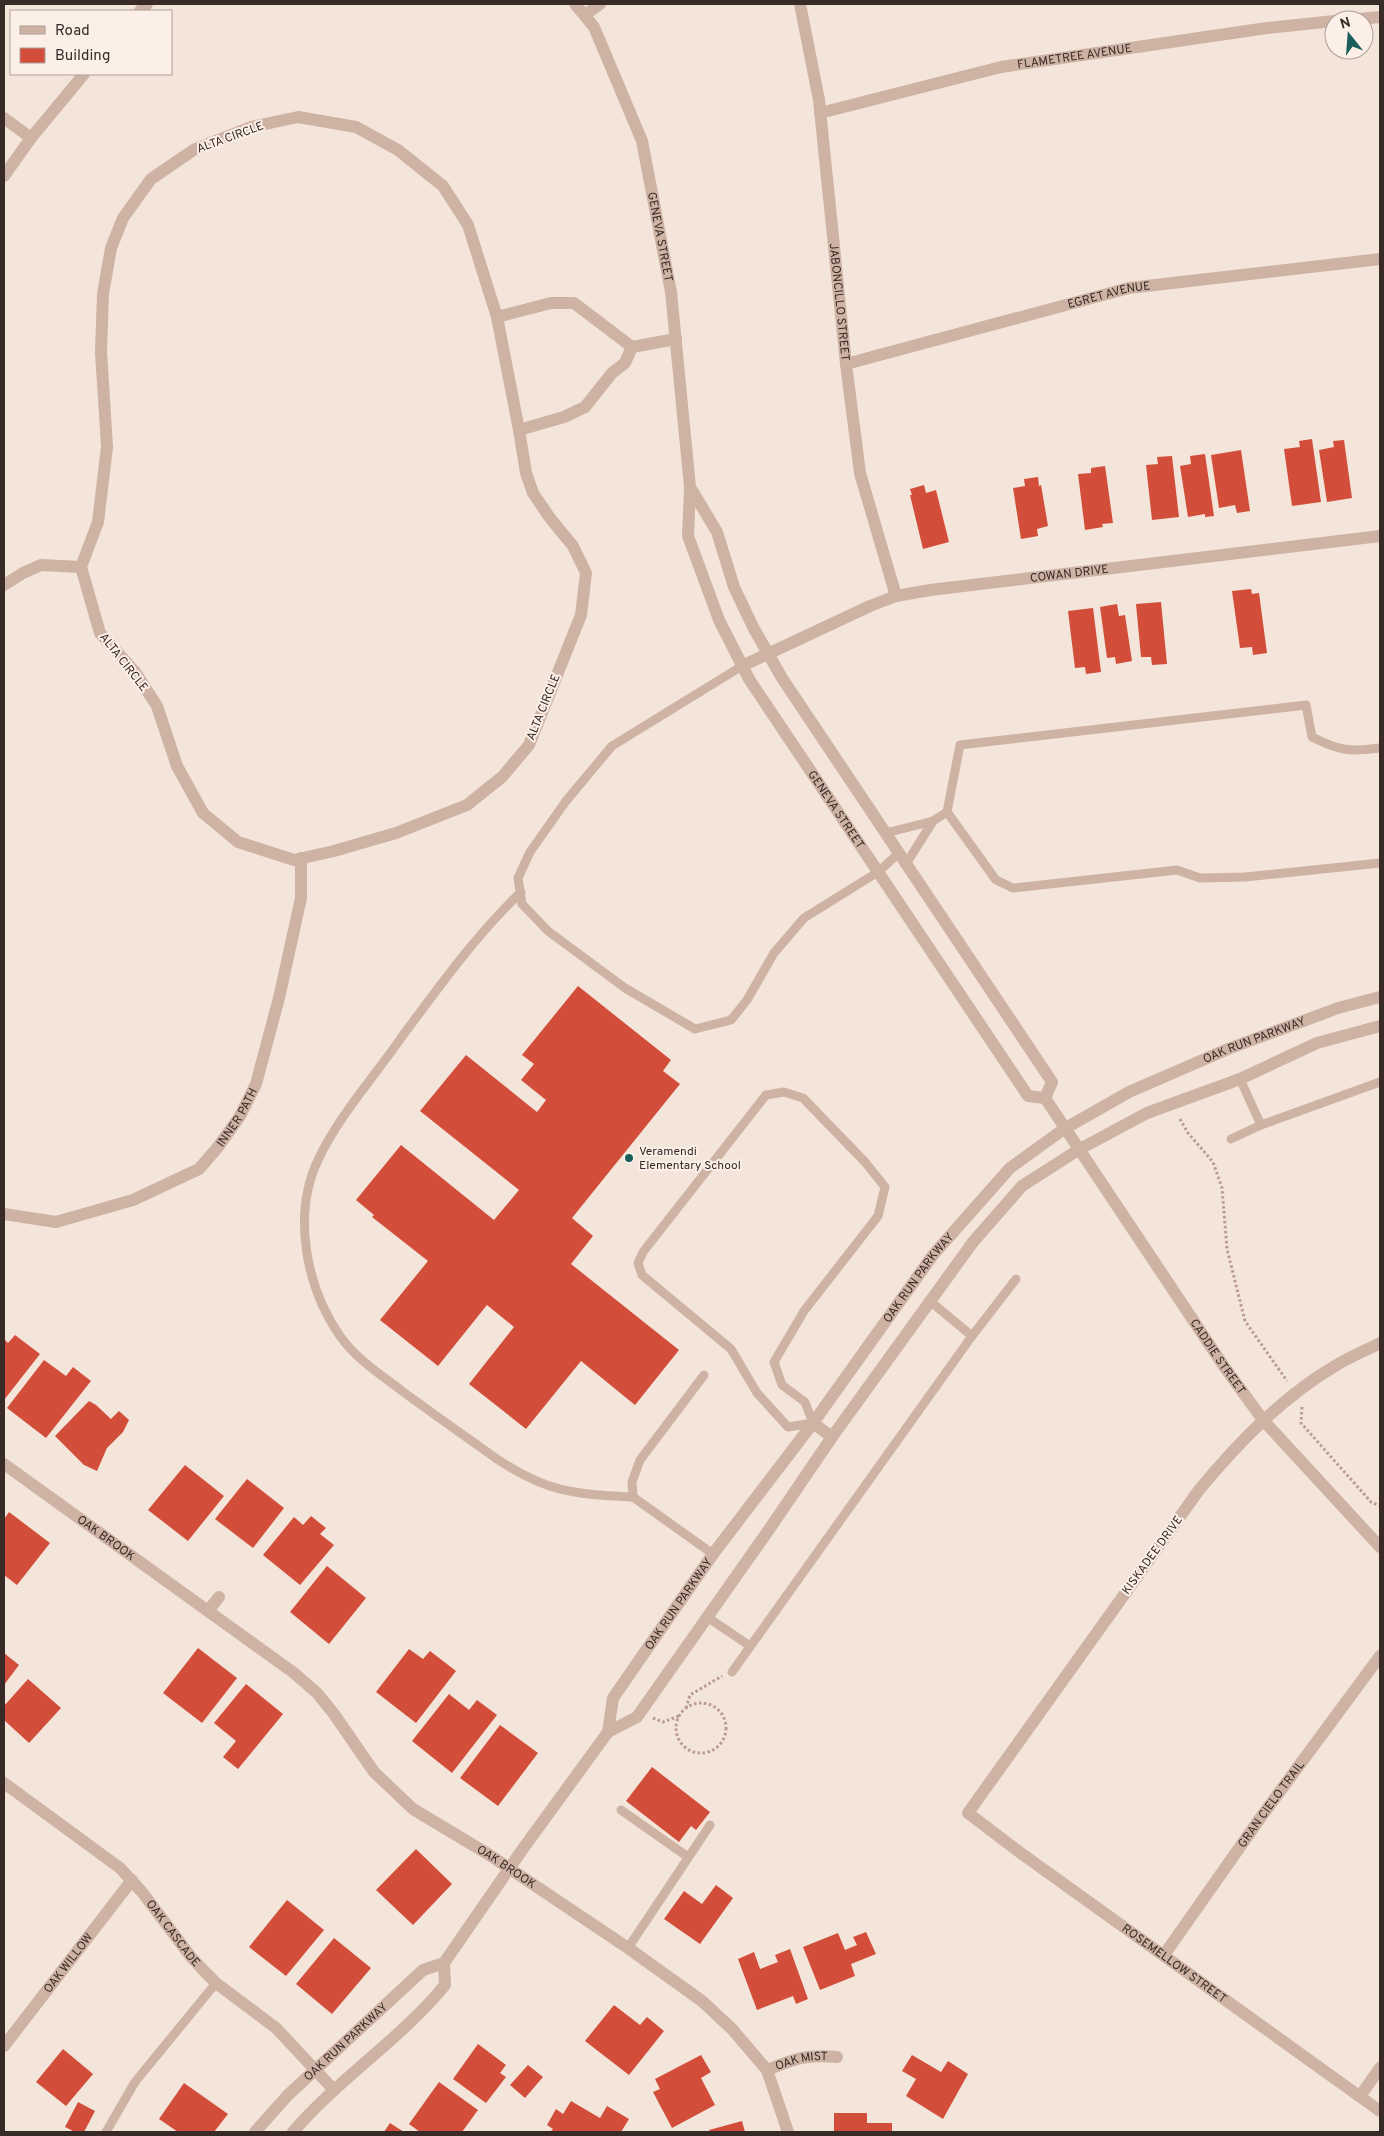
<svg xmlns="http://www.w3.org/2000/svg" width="1384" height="2136" viewBox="0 0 1384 2136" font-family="Overpass,sans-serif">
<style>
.building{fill:#d24e3a}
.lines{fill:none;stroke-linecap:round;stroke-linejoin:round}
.path{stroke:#ba9c8e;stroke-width:3;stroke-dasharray:2.5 2.5;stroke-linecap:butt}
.service{stroke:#ceb3a4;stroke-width:9}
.minor{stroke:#ceb3a4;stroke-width:12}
.tertiary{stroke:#ceb3a4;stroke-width:12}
.poi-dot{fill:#185e5b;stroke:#fbefe7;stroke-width:2}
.labels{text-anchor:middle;stroke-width:4;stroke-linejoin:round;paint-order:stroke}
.street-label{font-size:12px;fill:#382a27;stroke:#fbefe7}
.poi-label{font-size:12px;fill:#382a27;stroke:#fbefe7;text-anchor:start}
</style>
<rect width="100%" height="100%" fill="#f4e5da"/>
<g class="building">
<path d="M1312 439 1321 502 1292 506 1284 449 1300 447 1299 441Z"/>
<path d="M1344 440 1352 498 1327 502 1319 450 1334 447 1333 441Z"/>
<path d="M1241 450 1250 511 1237 513 1235 505 1219 508 1211 455Z"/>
<path d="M1205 454 1214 516 1205 517V514L1188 517 1180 466 1191 464 1190 456Z"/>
<path d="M1172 456 1179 517 1152 520 1146 465 1158 464 1157 457Z"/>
<path d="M1105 466 1113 523 1102 524 1103 527 1085 530 1078 474 1091 473V468Z"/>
<path d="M1038 477 1039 486 1041 485 1048 526 1037 529 1038 536 1021 539 1013 488 1025 486 1024 479Z"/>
<path d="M924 485 926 493 936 490 949 542 923 549 910 495H912L910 489Z"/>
<path d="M1251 589 1252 594 1259 593 1267 653 1253 655 1252 647 1240 648 1232 591Z"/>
<path d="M1161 602 1167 664 1152 665 1151 657H1141L1136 604Z"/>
<path d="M1117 604 1119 616 1125 615 1132 661 1116 664 1115 657 1107 658 1100 607Z"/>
<path d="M1093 608 1101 672 1086 674 1085 667 1075 668 1068 611Z"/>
<path d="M578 986 671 1060 663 1071 680 1084 572 1218 593 1236 571 1264 679 1350 635 1405 581 1361 526 1429 469 1384 514 1327 487 1305 438 1366 380 1320 428 1261 372 1217 374 1215 356 1200 401 1145 494 1220 519 1190 420 1111 466 1055 537 1112 546 1100 521 1080 534 1064 522 1055Z"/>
<path d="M15 1335 40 1354 4 1400V1339L8 1343Z"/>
<path d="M44 1360 66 1376 73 1367 91 1381 46 1438 7 1408Z"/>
<path d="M89 1401 96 1405 111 1419 119 1411 129 1420 123 1432 107 1448 97 1471 84 1465 55 1436Z"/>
<path d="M185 1465 224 1496 188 1541 148 1510Z"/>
<path d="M247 1479 284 1508 253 1548 215 1519Z"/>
<path d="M9 1512 50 1543 17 1585 4 1575V1519Z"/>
<path d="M311 1516 326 1528 320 1534 334 1545 300 1585 263 1555 294 1517 303 1525Z"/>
<path d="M327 1566 366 1598 329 1644 290 1612Z"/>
<path d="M198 1648 237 1678 202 1723 163 1693Z"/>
<path d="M409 1649 423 1659 430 1651 456 1671 416 1723 376 1692Z"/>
<path d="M4 1653 19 1665 4 1685Z"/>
<path d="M28 1679 61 1708 29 1743 4 1720V1706Z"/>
<path d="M246 1684 283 1714 238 1769 223 1757 236 1741 214 1723Z"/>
<path d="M449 1694 469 1710 477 1700 497 1715 452 1773 412 1741Z"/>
<path d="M500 1725 538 1753 498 1806 460 1778Z"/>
<path d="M652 1767 710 1812 696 1830 691 1826 679 1842 626 1801Z"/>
<path d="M416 1849 452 1884 413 1925 376 1890Z"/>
<path d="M716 1885 733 1898 700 1944 664 1919 684 1891 702 1904Z"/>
<path d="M287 1900 324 1930 286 1976 249 1947Z"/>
<path d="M866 1932 876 1954 851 1964 855 1976 820 1990 803 1947 838 1933 845 1950 857 1945 853 1937Z"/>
<path d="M334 1938 371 1968 332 2014 296 1984Z"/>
<path d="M790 1949 808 1999 796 2004 793 1996 757 2010 738 1959 754 1952 760 1969 778 1962 775 1955Z"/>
<path d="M614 2005 640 2025 647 2017 664 2031 629 2075 585 2041Z"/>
<path d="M478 2044 506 2065 500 2073 506 2077 486 2103 453 2079Z"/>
<path d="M63 2049 93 2074 66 2106 36 2082Z"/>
<path d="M701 2055 711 2072 701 2078 715 2105 672 2128 653 2092 660 2089 655 2079Z"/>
<path d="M912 2055 941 2072 948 2061 968 2074 943 2119 906 2096 916 2079 902 2071Z"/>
<path d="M528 2065 543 2077 525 2098 510 2085Z"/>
<path d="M439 2082 478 2110 462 2132H420L409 2124Z"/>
<path d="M184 2083 228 2114 214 2132H178L159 2119Z"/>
<path d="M571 2101 600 2118 607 2106 629 2119 621 2132H550L553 2129 547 2125 556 2109 563 2114Z"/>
<path d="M78 2102 95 2111 84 2132H75L65 2127Z"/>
<path d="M834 2113H867V2123H892V2132H834Z"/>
<path d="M742 2121 745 2132H710L709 2130Z"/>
<path d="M390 2123 404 2132H384Z"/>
</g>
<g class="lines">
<g class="path">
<path d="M1180 1119 1188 1133 1213 1162 1222 1188 1227 1249 1245 1321 1287 1381"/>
<path d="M1302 1407 1301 1423 1371 1502 1380 1506"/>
<circle cx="701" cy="1728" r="25"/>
<path d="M686 1708 690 1695 722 1676"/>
<path d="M653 1718 663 1722 679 1716"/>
</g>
<g class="service">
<path d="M742 666 612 746 566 801 530 852 518 878 522 904 548 931 625 988 695 1029 731 1020 747 1000 774 953 804 918 878 872 899 853"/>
<path d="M1380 748C1349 752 1340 751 1312 737L1306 705 960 745 947 812 996 880 1013 888 1177 870 1200 878 1245 877 1380 863"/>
<path d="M886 833 933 821"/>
<path d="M906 864 933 821 947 812"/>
<path d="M521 892C476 935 438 988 401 1038 374 1077 338 1117 318 1160 292 1215 306 1287 340 1336 356 1359 380 1374 402 1391 433 1414 465 1436 497 1459 548 1493 574 1494 633 1497"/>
<path d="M1240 1079 1261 1125 1380 1082"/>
<path d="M784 1092 803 1098 865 1162 885 1187 878 1216 804 1311 774 1362 782 1385 805 1402 813 1423 788 1427 757 1393 731 1349 642 1275 638 1263 643 1252 766 1095Z"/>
<path d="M1231 1139 1261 1125"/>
<path d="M931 1302 972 1336"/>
<path d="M704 1375 640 1460 632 1482 633 1497 713 1554"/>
<path d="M707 1617 750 1646"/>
<path d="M732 1672 972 1336 1016 1279"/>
<path d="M621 1810 688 1857"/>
<path d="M628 1948 710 1825"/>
<path d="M106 2132 135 2082 216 1983"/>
</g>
<g class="minor">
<path id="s1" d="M575 4 594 27 642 141 671 292 690 487 688 536 719 620 749 679 1028 1096 1045 1098"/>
<path id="s2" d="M800 4 819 100 846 364 860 473 896 596"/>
<path d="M140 11 147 4"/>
<path d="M585 15 600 4"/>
<path d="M1348 20 1380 17"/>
<path id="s3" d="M820 113 1001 67 1267 28 1334 21"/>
<path d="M298 117 356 127 398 150 443 186 468 225 497 317 519 430 526 473 533 493 550 518 573 546 586 573 581 615 529 745 502 777 467 805 396 833 334 851 294 860 238 842 203 813 177 766 157 706 135 672 100 633 81 567 98 522 107 447 101 352 103 294 111 248 123 218 151 179 195 149 251 127Z"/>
<path d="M4 118 31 138"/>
<path d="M4 176 31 138 84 74"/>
<path d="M497 317 551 303H574L632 347 676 339"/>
<path id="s4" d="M846 364 1129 288 1380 259"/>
<path d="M519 430 564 417 585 407 612 373 625 363 632 347"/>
<path d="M690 487 717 532 734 587 753 627 782 678 1052 1082 1045 1098"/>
<path d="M4 585 23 573 41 565 81 567"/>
<path id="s5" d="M742 666 870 606 896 596 930 590 1380 536"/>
<path id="s6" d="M1045 1098 1223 1365 1263 1420 1380 1547"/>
<path id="s7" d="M4 1214 56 1222 133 1200 199 1169 218 1147 240 1116 256 1084 279 998 301 898V858"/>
<path id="s8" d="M1380 1343C1365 1351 1349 1357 1335 1366 1281 1398 1238 1443 1199 1490L968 1813 1018 1851 1380 2111"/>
<path d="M813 1423 832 1437"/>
<path id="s9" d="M4 1464 294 1673 317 1693 334 1714 374 1772 413 1809 488 1854 628 1948 702 2001 732 2029 767 2070 788 2132"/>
<path d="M208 1611 219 1597"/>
<path id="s10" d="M4 1783 120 1868 142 1892 191 1957 205 1972 216 1983 276 2028 334 2090"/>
<path id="s11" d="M1164 1955 1261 1817 1380 1656"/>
<path id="s12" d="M4 2046 132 1880"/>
<path id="s13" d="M767 2070C795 2059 806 2054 837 2057"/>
<path d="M1360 2096 1380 2068"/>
</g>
<g class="tertiary">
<path id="s14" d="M608 1732 613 1698 713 1554 813 1423 933 1255 1010 1168 1064 1129 1129 1092 1228 1049 1338 1008 1380 997"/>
<path id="s15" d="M255 2132 288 2095 423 1970 444 1963"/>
<path d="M293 2132C339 2078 400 2040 445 1985L444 1963 522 1850 608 1732 637 1717 768 1531 832 1437 973 1242 1022 1186 1078 1150 1147 1113 1240 1079 1317 1043 1380 1026"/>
</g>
</g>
<circle class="poi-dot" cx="629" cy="1158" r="5"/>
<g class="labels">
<g class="street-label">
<text dy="4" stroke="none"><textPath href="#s3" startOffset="261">FLAMETREE AVENUE</textPath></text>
<text transform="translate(230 137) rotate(-20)" y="4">ALTA CIRCLE</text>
<text dy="4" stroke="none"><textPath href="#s1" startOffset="251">GENEVA STREET</textPath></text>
<text dy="4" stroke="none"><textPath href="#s4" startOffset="272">EGRET AVENUE</textPath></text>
<text dy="4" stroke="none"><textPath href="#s2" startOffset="301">JABONCILLO STREET</textPath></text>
<text dy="4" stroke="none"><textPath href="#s5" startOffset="344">COWAN DRIVE</textPath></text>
<text transform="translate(124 662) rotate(52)" y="4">ALTA CIRCLE</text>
<text transform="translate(543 707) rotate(-68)" y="4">ALTA CIRCLE</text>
<text dy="4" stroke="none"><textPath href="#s1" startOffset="865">GENEVA STREET</textPath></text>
<text dy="4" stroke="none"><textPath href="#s14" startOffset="974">OAK RUN PARKWAY</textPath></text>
<text dy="4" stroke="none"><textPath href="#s7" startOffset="270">INNER PATH</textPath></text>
<text dy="4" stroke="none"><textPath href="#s14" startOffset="554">OAK RUN PARKWAY</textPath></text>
<text dy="4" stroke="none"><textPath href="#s6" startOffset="311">CADDIE STREET</textPath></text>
<text dy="4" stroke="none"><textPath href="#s9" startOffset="126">OAK BROOK</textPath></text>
<text transform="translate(1152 1555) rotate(-54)" y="4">KISKADEE DRIVE</text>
<text dy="4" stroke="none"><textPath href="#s14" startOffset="149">OAK RUN PARKWAY</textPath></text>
<text dy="4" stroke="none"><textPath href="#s11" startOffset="185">GRAN CIELO TRAIL</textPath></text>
<text dy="4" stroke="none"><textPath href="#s9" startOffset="649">OAK BROOK</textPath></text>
<text dy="4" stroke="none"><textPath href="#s10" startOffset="228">OAK CASCADE</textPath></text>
<text dy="4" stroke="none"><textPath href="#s8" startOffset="888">ROSEMELLOW STREET</textPath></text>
<text dy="4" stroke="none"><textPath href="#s12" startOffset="105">OAK WILLOW</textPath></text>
<text dy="4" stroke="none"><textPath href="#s15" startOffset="128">OAK RUN PARKWAY</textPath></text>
<text dy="4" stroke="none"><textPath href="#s13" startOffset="36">OAK MIST</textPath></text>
</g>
<g class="poi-label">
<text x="639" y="1155">Veramendi<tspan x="639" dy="14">Elementary School</tspan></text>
</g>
</g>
<rect width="1384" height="2136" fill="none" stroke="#382a27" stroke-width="10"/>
<rect x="10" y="10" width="162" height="65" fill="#fbefe7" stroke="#ada09a"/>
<rect x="20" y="26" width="25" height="8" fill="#ceb3a4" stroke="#ada09a"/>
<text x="55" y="35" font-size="15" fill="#382a27">Road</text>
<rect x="20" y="48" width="25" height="15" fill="#d24e3a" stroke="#ada09a"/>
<text x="55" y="60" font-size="15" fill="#382a27">Building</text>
<g transform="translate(1349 35) rotate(343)"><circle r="24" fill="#fbefe7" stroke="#ada09a"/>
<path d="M0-4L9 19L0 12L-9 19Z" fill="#185e5b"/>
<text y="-8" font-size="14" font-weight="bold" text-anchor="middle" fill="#382a27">N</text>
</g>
</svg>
